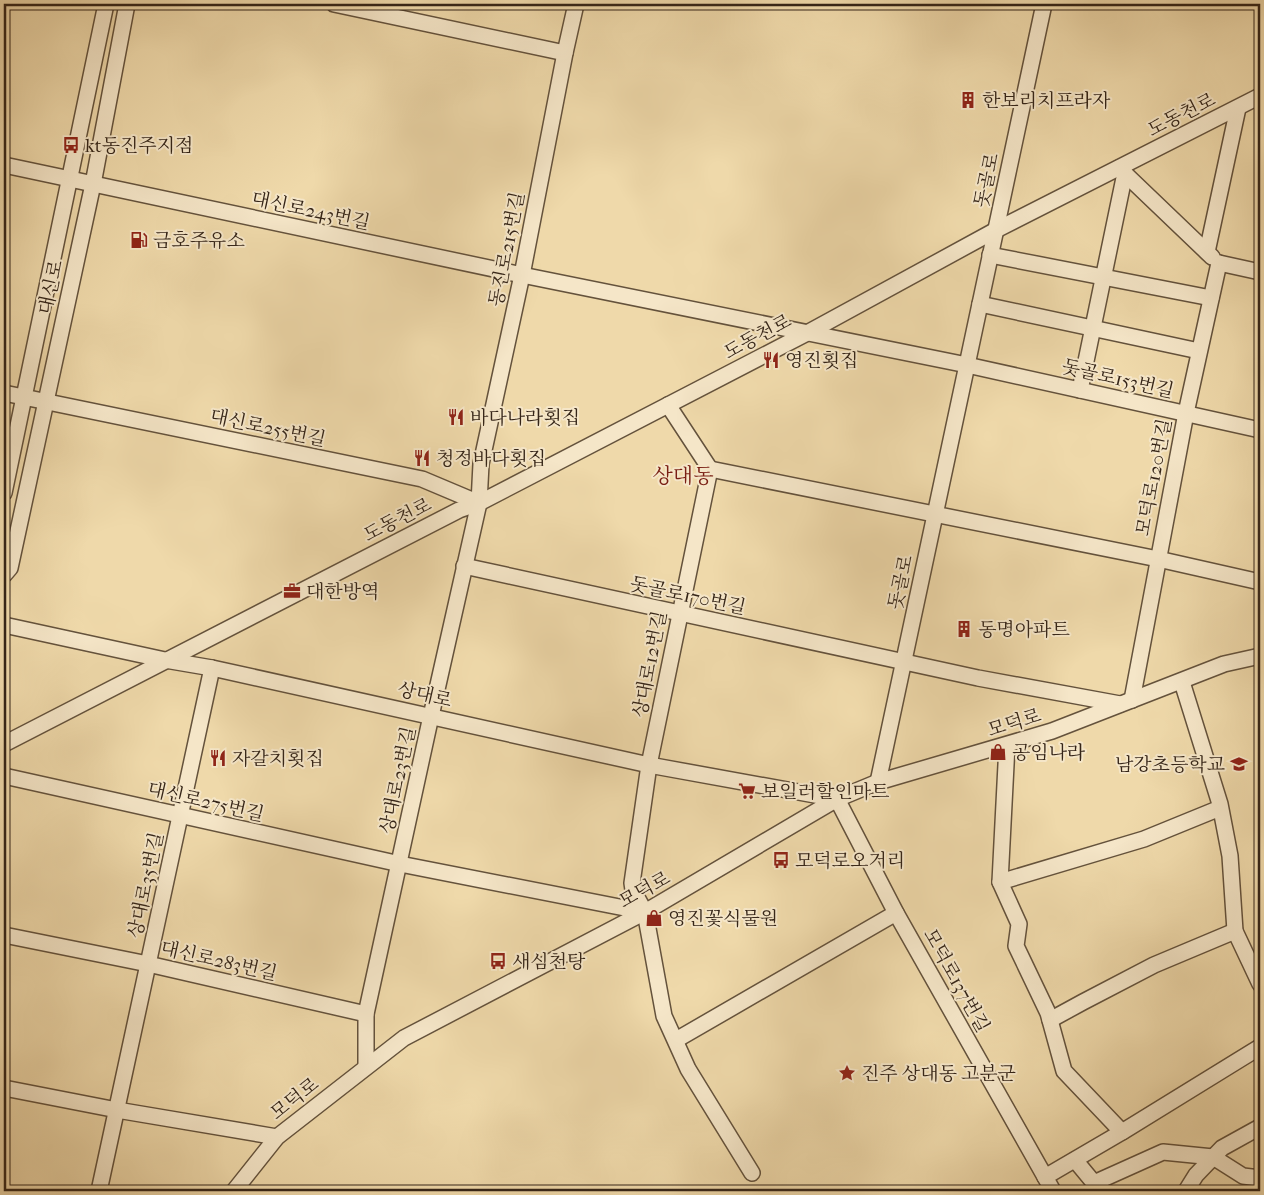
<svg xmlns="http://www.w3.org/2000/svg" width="1264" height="1195" viewBox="0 0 1264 1195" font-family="'IM FELL French Canon','Noto Serif KR',serif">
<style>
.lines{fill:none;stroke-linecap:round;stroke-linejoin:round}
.minor-casing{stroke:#64523c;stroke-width:18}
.minor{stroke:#f5e6c8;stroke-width:15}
.labels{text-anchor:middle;stroke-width:4;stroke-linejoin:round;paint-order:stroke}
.poi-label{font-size:19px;fill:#352518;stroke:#f5e6c8;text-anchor:start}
.street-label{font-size:19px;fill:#352518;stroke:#f5e6c8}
.quarter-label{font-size:21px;fill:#7a1f14;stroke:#f5e6c8}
</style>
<rect width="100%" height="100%" fill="#efd9aa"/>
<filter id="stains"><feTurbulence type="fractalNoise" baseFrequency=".004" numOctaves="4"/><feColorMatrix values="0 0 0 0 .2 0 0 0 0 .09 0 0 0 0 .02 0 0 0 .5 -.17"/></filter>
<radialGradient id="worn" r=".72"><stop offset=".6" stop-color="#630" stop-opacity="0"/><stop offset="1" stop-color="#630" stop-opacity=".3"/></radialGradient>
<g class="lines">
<g class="minor-casing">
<g id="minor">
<path d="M334 4 565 53"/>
<path d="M4 165 522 275 967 365 1260 430"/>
<path d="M1119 168 1212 257"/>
<path d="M1207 252 1238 108"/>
<path d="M990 255 1211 298"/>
<path d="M1219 263 1260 272"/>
<path d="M980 304 1199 351"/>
<path d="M1080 390 1125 173"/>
<path d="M4 393 422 479 479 503"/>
<path d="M668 405 710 469 649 765 632 883 633 890 645 912 664 1016 688 1069 752 1173"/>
<path d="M710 469 1158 559 1260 582"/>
<path d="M4 493 106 4"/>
<path d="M464 566 978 678 1120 704"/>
<path d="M4 575 10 568 93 184 127 4"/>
<path d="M4 625 165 660 212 668 649 765 837 799 896 913 1053 1191"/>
<path d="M1182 682 1220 804 1230 856 1235 931 1260 984"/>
<path d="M1132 700 1186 413 1219 263"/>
<path d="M4 744 459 510 479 503 809 332 996 230 1260 96"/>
<path d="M1007 745 1000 882 1019 924 1016 946 1048 1013 1064 1071 1122 1132"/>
<path d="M4 776 400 864 645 912"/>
<path d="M878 782 1044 4"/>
<path d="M1000 882 1144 839 1220 808"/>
<path d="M4 935 148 964 366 1014"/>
<path d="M1050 1020 1083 1002 1154 965 1235 931"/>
<path d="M676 1040 896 913"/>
<path d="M366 1066V1014L431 716 479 503 481 464 522 275 565 53 576 4"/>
<path d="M4 1088 117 1110 277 1137"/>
<path d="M1075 1160 1094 1183 1163 1152 1213 1157 1243 1176 1260 1178"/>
<path d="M1045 1177 1122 1132 1260 1047"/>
<path d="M99 1191 212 668"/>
<path d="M234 1191 277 1137 404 1038 645 912 837 799 878 782 1052 731 1224 664 1260 656"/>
<path d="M1186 1191 1196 1175 1222 1148 1260 1127"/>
</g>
</g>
<use href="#minor" class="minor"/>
</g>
<defs>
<g id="building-bare" transform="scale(1.35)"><path d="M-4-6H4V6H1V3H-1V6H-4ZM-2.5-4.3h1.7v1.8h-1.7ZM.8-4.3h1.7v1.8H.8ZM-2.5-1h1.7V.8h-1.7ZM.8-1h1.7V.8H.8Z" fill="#8f2418" stroke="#f5e6c8" stroke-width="2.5" paint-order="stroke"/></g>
<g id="bus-bare" transform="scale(1.35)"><path d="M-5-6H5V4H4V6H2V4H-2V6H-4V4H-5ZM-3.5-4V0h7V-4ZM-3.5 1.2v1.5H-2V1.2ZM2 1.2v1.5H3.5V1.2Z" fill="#8f2418" stroke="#f5e6c8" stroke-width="2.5" paint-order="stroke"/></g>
<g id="fuel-bare" transform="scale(1.35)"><path d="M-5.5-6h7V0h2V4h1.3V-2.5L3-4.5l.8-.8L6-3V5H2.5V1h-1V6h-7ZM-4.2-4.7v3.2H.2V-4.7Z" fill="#8f2418" stroke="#f5e6c8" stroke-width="2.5" paint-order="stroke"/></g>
<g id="restaurant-bare" transform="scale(1.35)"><path d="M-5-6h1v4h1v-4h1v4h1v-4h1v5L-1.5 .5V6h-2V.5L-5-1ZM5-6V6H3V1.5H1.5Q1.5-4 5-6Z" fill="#8f2418" stroke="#f5e6c8" stroke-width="2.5" paint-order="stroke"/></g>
<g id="office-bare" transform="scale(1.35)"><path d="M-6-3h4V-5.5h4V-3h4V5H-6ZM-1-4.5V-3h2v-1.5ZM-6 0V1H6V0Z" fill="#8f2418" stroke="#f5e6c8" stroke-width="2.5" paint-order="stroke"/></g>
<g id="shop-bare" transform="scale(1.35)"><path d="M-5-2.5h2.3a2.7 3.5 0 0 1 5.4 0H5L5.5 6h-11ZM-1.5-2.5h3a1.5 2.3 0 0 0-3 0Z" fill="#8f2418" stroke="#f5e6c8" stroke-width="2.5" paint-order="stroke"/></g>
<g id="school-bare" transform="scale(1.35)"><path d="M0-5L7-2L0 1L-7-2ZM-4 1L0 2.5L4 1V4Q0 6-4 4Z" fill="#8f2418" stroke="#f5e6c8" stroke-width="2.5" paint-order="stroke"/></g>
<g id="supermarket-bare" transform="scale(1.35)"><path d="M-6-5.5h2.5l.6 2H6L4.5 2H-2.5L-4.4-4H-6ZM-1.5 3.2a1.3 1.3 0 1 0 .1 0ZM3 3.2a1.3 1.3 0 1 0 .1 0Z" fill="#8f2418" stroke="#f5e6c8" stroke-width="2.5" paint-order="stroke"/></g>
<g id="sight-bare" transform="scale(1.35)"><path d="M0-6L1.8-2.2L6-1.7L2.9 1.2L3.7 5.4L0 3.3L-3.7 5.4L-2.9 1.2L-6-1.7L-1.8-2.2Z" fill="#8f2418" stroke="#f5e6c8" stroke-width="2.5" paint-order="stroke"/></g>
</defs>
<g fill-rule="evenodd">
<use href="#building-bare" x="968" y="100"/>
<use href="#bus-bare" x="71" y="145"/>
<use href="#fuel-bare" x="139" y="240"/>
<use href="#restaurant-bare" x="771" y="360"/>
<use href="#restaurant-bare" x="456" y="417"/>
<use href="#restaurant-bare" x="422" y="458"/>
<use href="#office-bare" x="292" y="591"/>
<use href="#building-bare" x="964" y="629"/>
<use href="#shop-bare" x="998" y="752"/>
<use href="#restaurant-bare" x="218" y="758"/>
<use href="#school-bare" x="1239" y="764"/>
<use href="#supermarket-bare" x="747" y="791"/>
<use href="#bus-bare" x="781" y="860"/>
<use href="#shop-bare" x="654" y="918"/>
<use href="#bus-bare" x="498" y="961"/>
<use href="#sight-bare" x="847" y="1073"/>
</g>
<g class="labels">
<g class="poi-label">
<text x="982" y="107">한보리치프라자</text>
<text x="85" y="152">kt동진주지점</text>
<text x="153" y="247">금호주유소</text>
<text x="785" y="367">영진횟집</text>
<text x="470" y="424">바다나라횟집</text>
<text x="436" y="465">청정바다횟집</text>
<text x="306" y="598">대한방역</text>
<text x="978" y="636">동명아파트</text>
<text x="1012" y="759">공임나라</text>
<text x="232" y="765">자갈치횟집</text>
<text x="1225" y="771" text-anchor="end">남강초등학교</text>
<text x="761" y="798">보일러할인마트</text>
<text x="795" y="867">모덕로오거리</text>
<text x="668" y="925">영진꽃식물원</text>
<text x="512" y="968">새심천탕</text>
<text x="861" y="1080">진주 상대동 고분군</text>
</g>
<g class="street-label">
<text transform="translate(1181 114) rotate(-27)" y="7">도동천로</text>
<text transform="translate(986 180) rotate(-78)" y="7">돗골로</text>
<text transform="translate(311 210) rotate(12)" y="7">대신로243번길</text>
<text transform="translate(506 249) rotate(-79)" y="7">동진로215번길</text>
<text transform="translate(50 287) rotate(-78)" y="7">대신로</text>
<text transform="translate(757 336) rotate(-28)" y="7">도동천로</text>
<text transform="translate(1118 378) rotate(13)" y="7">돗골로153번길</text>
<text transform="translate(268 427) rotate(12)" y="7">대신로255번길</text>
<text transform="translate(1153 477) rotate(-79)" y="7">모덕로120번길</text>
<text transform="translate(397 519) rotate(-27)" y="7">도동천로</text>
<text transform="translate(900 582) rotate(-78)" y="7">돗골로</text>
<text transform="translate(688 595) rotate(12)" y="7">돗골로170번길</text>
<text transform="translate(649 664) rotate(-79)" y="7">상대로12번길</text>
<text transform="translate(425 694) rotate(13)" y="7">상대로</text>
<text transform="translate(1014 722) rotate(-17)" y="7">모덕로</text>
<text transform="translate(397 780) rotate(-78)" y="7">상대로23번길</text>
<text transform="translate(206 801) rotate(13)" y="7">대신로275번길</text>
<text transform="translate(145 885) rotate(-78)" y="7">상대로35번길</text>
<text transform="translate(644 889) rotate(-29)" y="7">모덕로</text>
<text transform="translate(219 960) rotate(13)" y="7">대신로283번길</text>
<text transform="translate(957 980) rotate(61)" y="7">모덕로137번길</text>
<text transform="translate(294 1098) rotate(-38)" y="7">모덕로</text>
</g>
<g class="quarter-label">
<text x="683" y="483">상대동</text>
</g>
</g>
<rect width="1264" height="1195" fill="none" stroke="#efd9aa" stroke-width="20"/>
<rect x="5" y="5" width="1254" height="1185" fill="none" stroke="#352518" stroke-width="2.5"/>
<rect x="10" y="10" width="1244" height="1175" fill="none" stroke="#352518"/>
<rect width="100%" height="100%" filter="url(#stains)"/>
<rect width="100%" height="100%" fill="url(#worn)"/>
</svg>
